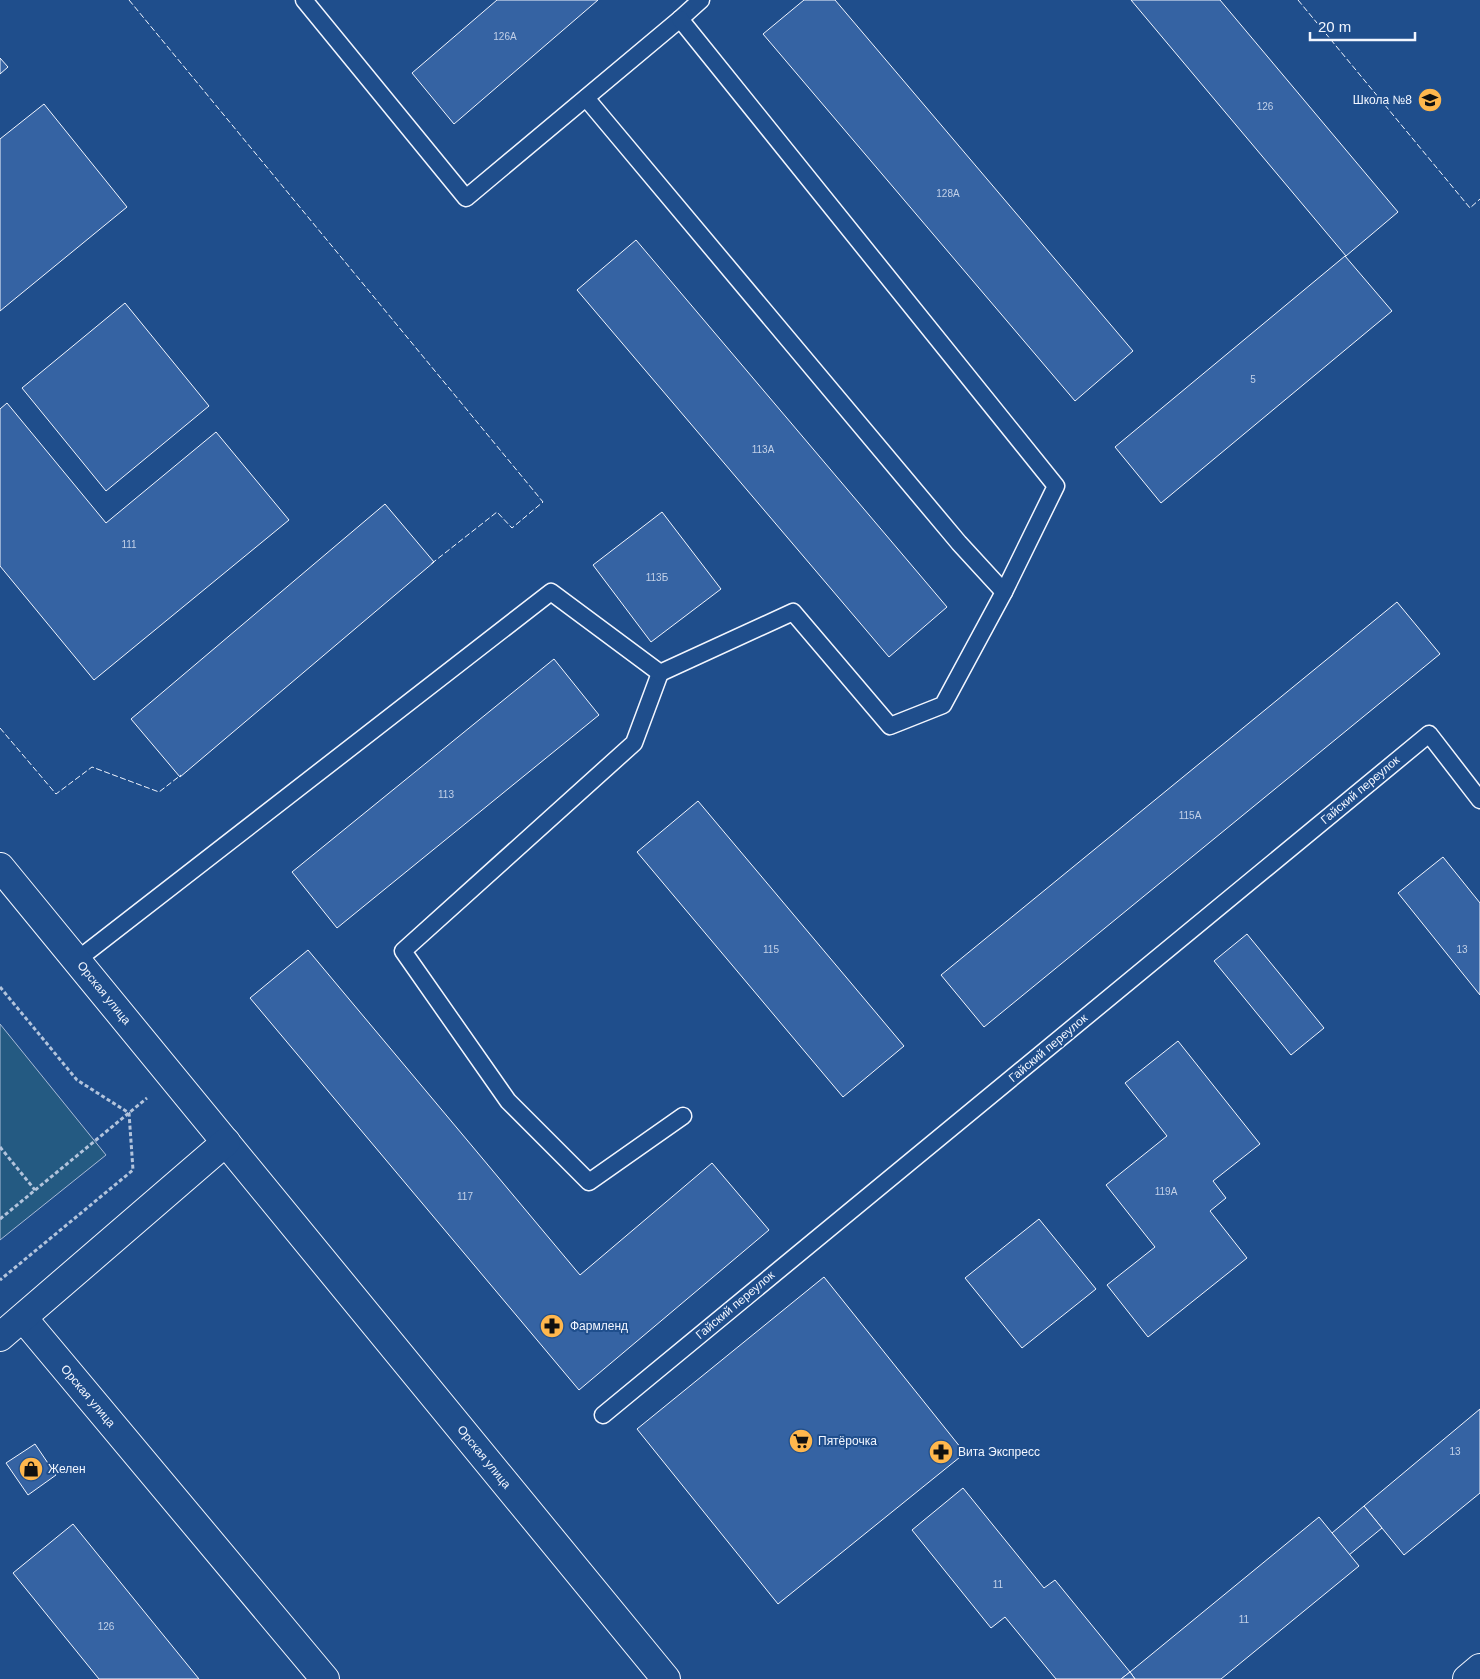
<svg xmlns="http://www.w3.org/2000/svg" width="1480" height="1679" viewBox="0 0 1480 1679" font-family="Helvetica,sans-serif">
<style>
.green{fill:#245a82;stroke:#a8bbd7}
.building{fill:#3563a3;stroke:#f2f6ff}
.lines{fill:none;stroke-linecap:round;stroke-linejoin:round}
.service-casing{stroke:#f2f6ff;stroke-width:19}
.tertiary-casing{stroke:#f2f6ff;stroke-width:30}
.path{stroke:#b3c4dc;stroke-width:3;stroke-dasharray:4 2.5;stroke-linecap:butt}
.service{stroke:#1f4e8c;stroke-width:16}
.tertiary{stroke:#1f4e8c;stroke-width:28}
.fence{stroke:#f2f6ff;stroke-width:1;stroke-dasharray:6 2.5;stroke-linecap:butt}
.labels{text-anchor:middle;stroke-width:4;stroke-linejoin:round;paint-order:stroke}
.number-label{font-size:10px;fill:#c3d1e8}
.poi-label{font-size:12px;fill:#f2f6ff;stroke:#1f4e8c;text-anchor:start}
.street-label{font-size:12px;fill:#f2f6ff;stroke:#1f4e8c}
</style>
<rect width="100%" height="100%" fill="#1f4e8c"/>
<path class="green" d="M0 1024 106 1155 0 1240Z"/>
<g class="building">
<path d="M497 0H598L454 124 412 73Z"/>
<path d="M804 0H835L1133 351 1075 401 763 34Z"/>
<path d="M1131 0H1220L1398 212 1346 256Z"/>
<path d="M0 58 8 67 0 74Z"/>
<path d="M44 104 127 207 0 311V139Z"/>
<path d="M636 240 947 607 889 657 577 290Z"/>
<path d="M1345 256 1392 311 1161 503 1115 447Z"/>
<path d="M125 303 209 406 106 491 22 388Z"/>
<path d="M7 403 106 523 216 432 289 520 94 680 0 566V409Z"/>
<path d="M385 504 434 562 180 777 131 719Z"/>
<path d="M662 512 721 589 651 642 593 565Z"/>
<path d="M1397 602 1440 654 984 1027 941 975Z"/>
<path d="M554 659 599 715 337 928 292 872Z"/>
<path d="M698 801 904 1046 843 1097 637 852Z"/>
<path d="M1443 857 1480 903V995L1398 893Z"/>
<path d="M1247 934 1324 1028 1291 1055 1214 961Z"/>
<path d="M308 950 580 1275 712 1163 769 1230 579 1390 250 998Z"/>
<path d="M1178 1041 1260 1144 1213 1181 1226 1198 1210 1211 1247 1258 1148 1337 1107 1285 1155 1247 1106 1185 1167 1136 1125 1083Z"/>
<path d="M1039 1219 1096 1289 1022 1348 965 1278Z"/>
<path d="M824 1277 965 1453 778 1604 637 1429Z"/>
<path d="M1480 1409V1493L1404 1555 1364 1506Z"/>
<path d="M35 1444 56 1475 28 1495 6 1463Z"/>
<path d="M963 1488 1044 1588 1055 1580 1130 1672 1121 1679H1056L1005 1617 991 1628 912 1530Z"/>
<path d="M1364 1506 1382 1528 1349 1555 1332 1533Z"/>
<path d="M1319 1517 1359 1566 1221 1679H1135L1130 1672Z"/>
<path d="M73 1524 199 1679H99L13 1573Z"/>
<path d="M1130 1672 1135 1679H1121Z"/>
</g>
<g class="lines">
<g class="service-casing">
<g id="service">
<path d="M304 0 466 198 680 19 701 0"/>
<path d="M586 98 959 543 1004 592"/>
<path d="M660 673 634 743 403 951 508 1101 589 1182 683 1116"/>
<path d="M77 960 551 592 660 673 793 612 890 726 943 705 1004 592 1056 486 680 19"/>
<path d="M603 1415 1429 734 1480 800"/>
</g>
</g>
<g class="tertiary-casing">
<g id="tertiary">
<path d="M0 867 666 1679"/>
<path d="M23 1318 325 1679"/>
<path d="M0 1337 226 1142"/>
<path d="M1467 1679 1480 1668"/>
</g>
</g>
<g class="path">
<path d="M0 987 77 1080 129 1113 133 1170 0 1280"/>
<path d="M0 1147 35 1190"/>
<path d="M0 1219 147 1098"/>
</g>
<use href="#service" class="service"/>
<use href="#tertiary" class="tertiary"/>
<g class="fence">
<path d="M129 0 543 502 512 528 497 512 431 564"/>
<path d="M1298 0 1470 208 1480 199"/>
<path d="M0 728 56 794 92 767 159 792 181 775"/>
</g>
</g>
<defs>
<g id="school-disc" transform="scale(1.25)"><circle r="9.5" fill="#ffb74d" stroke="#1f4e8c"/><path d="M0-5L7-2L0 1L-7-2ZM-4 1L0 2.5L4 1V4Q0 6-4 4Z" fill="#111"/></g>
<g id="pharmacy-disc" transform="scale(1.25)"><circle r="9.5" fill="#ffb74d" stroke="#1f4e8c"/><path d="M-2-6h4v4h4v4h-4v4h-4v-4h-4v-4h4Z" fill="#111"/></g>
<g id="supermarket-disc" transform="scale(1.25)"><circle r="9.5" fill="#ffb74d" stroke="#1f4e8c"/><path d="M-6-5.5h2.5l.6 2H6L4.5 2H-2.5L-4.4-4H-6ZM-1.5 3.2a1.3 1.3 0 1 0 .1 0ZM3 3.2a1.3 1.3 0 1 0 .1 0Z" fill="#111"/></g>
<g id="shop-disc" transform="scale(1.25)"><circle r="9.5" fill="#ffb74d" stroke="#1f4e8c"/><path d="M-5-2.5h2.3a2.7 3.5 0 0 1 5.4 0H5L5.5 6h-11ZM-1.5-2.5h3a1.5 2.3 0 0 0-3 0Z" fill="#111"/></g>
</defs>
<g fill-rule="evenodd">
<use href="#school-disc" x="1430" y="100"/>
<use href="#pharmacy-disc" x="552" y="1326"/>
<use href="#supermarket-disc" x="801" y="1441"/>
<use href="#pharmacy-disc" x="941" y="1452"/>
<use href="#shop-disc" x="31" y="1469"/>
</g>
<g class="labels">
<g class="number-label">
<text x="505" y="40">126А</text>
<text x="1265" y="110">126</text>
<text x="948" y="197">128А</text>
<text x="1253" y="383">5</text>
<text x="763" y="453">113А</text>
<text x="129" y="548">111</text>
<text x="657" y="581">113Б</text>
<text x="446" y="798">113</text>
<text x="1190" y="819">115А</text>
<text x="771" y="953">115</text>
<text x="1462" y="953">13</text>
<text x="1166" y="1195">119А</text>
<text x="465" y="1200">117</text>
<text x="1455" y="1455">13</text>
<text x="998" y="1588">11</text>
<text x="1244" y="1623">11</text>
<text x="106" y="1630">126</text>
</g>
<g class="poi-label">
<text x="1412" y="104" text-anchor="end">Школа №8</text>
<text x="570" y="1330">Фармленд</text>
<text x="818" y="1445">Пятёрочка</text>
<text x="958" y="1456">Вита Экспресс</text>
<text x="48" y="1473">Желен</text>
</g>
<g class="street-label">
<text transform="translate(1360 790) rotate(-40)" y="4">Гайский переулок</text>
<text transform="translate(104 993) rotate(51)" y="4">Орская улица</text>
<text transform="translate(1048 1048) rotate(-40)" y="4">Гайский переулок</text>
<text transform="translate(735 1305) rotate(-40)" y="4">Гайский переулок</text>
<text transform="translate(88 1396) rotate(50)" y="4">Орская улица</text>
<text transform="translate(484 1457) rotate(51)" y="4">Орская улица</text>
</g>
</g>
<path d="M1310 32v8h105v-8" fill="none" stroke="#f2f6ff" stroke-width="2.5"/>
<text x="1318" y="32" font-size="15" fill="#f2f6ff" stroke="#1f4e8c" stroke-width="4" paint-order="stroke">20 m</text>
</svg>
